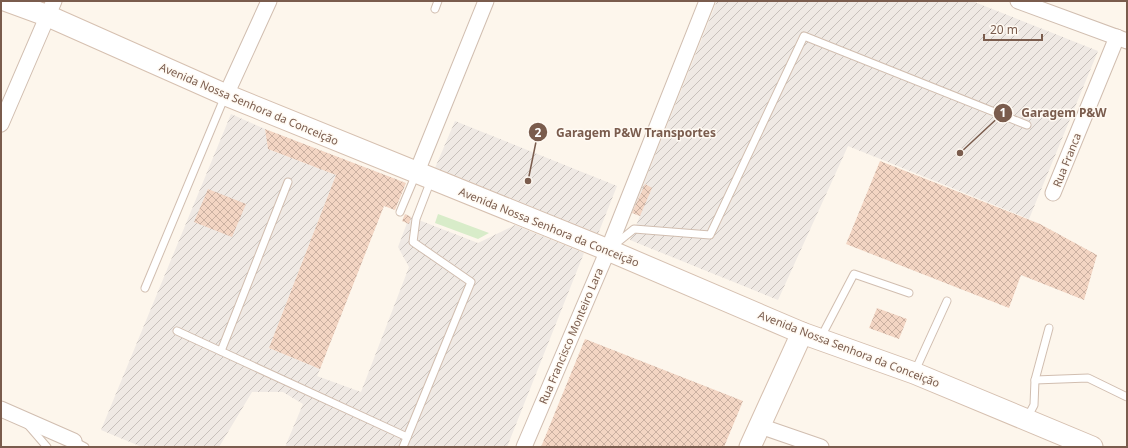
<svg xmlns="http://www.w3.org/2000/svg" width="1128" height="448" viewBox="0 0 1128 448" font-family="'Noto Sans',sans-serif">
<style>
.industrial{fill:url(#industrial-furrows)}
.garden{fill:#d8ecc9}
.building{fill:url(#building-cross-hatch)}
.lines{fill:none;stroke-linecap:round;stroke-linejoin:round}
.lane-casing{stroke:#d1beb0;stroke-width:9}
.street-casing{stroke:#d1beb0;stroke-width:17}
.secondary-casing{stroke:#d6c0b0;stroke-width:23}
.lane{stroke:#fff;stroke-width:7}
.street{stroke:#fff;stroke-width:15}
.secondary{stroke:#fff;stroke-width:21}
.labels{text-anchor:middle;stroke-width:3;stroke-linejoin:round;paint-order:stroke}
.street-label{font-size:11px;fill:#7a5c4d;stroke:#fffaf3}
.leader{fill:none;stroke:#7a5c4d;stroke-width:1.5}
.callout-dot{fill:#7a5c4d;stroke:#fffaf3;stroke-width:1.5}
.mark-label{font-size:12px;text-anchor:middle;font-weight:bold;fill:#fff}
.callout-label{font-size:12px;text-anchor:middle;font-weight:bold;fill:#7a5c4d;stroke:#fffaf3;stroke-width:3;stroke-linejoin:round;paint-order:stroke}
</style>
<defs>
<pattern id="industrial-furrows" width="10" height="10" patternUnits="userSpaceOnUse"><rect width="10" height="10" fill="#efe9e4"/><path d="M-1 1l2-2M0 10L10 0M9 11l2-2" fill="none" stroke="#c7c0bb"/></pattern>
<pattern id="building-cross-hatch" width="8" height="8" patternUnits="userSpaceOnUse"><rect width="8" height="8" fill="#f3d5c3"/><path d="M0 0l8 8M0 8l8-8" fill="none" stroke="#cab0a1"/></pattern>
</defs>
<rect width="100%" height="100%" fill="#fdf6ec"/>
<g class="industrial">
<path d="M717 1H972L1098 51 1029 219 848 146 778 300 630 240 640 216 632 213Z"/>
<path d="M231 114 265 129 268 149 336 175 269 348 320 369 317 376 361 392 409 267 398 247 407 223H409L411 217 478 243 515 225 584 253 507 447H285L303 404 283 392H252L219 447H142L101 430Z"/>
<path d="M455 121 617 186 598 234 591 235 439 175 435 168Z"/>
</g>
<path class="garden" d="M438 214 489 233 478 239 435 223Z"/>
<g class="building">
<path d="M265 129 406 183 395 210 384 206 320 369 269 348 336 175 268 149Z"/>
<path d="M880 161 1040 224 1097 255 1084 300 1021 275 1009 308 846 244Z"/>
<path d="M645 184 652 188 640 216 632 213Z"/>
<path d="M208 189 246 204 232 237 194 222Z"/>
<path d="M405 214 411 217 409 224 402 221Z"/>
<path d="M877 308 907 319 899 339 869 328Z"/>
<path d="M585 339 743 401 724 447H541Z"/>
</g>
<g class="lines">
<g class="lane-casing">
<g id="lane">
<path d="M435 9 438 1"/>
<path d="M400 212 416 174"/>
<path d="M613 246 634 229 710 235 804 36 1027 125"/>
<path d="M145 288 225 96"/>
<path d="M177 331 407 437"/>
<path d="M821 337 854 274 909 293"/>
<path d="M221 351 288 182"/>
<path d="M915 371 947 301"/>
<path d="M1035 380 1088 378 1127 397"/>
<path d="M1027 418 1034 405 1035 380 1049 328"/>
<path d="M28 425 47 447"/>
<path d="M74 441 85 447"/>
<path d="M403 447 471 282 413 242 416 219 431 180"/>
</g>
</g>
<g class="street-casing">
<g id="street">
<path d="M1018 1 1127 41"/>
<path d="M226 95 269 1"/>
<path d="M1 124 54 1"/>
<path d="M416 174 486 1"/>
<path d="M1053 193 1117 37"/>
<path d="M1 409 74 441"/>
<path d="M760 426 821 447"/>
<path d="M524 447 608 250 707 1"/>
</g>
</g>
<g class="secondary-casing">
<g id="secondary">
<path d="M7 1 48 16 226 95 608 250 802 333 914 373 1092 447"/>
<path d="M750 447 802 333"/>
</g>
</g>
<use href="#lane" class="lane"/>
<use href="#street" class="street"/>
<use href="#secondary" class="secondary"/>
</g>
<g class="labels">
<g class="street-label">
<text transform="translate(249 104) rotate(23)" y="4">Avenida Nossa Senhora da Conceição</text>
<text transform="translate(1067 160) rotate(-68)" y="4">Rua Franca</text>
<text transform="translate(549 227) rotate(22)" y="4">Avenida Nossa Senhora da Conceição</text>
<text transform="translate(571 336) rotate(-67)" y="4">Rua Francisco Monteiro Lara</text>
<text transform="translate(849 349) rotate(21)" y="4">Avenida Nossa Senhora da Conceição</text>
</g>
</g>
<path class="leader" d="M960 153L1003 113M528 181L538 132"/>
<g class="callout-dot">
<circle cx="960" cy="153" r="4"/>
<circle cx="528" cy="181" r="4"/>
<circle cx="1003" cy="113" r="10"/>
<circle cx="538" cy="132" r="10"/>
</g>
<g class="mark-label">
<text x="1003" y="117">1</text>
<text x="538" y="137">2</text>
</g>
<g class="callout-label">
<text x="1064" y="117">Garagem P&amp;W</text>
<text x="636" y="137">Garagem P&amp;W Transportes</text>
</g>
<rect width="1128" height="448" fill="none" stroke="#7a5c4d" stroke-width="4"/>
<path d="M984 34v6h58v-6" fill="none" stroke="#7a5c4d" stroke-width="2"/>
<text x="990" y="34" font-size="12" fill="#7a5c4d" stroke="#fffaf3" stroke-width="3" paint-order="stroke">20 m</text>
</svg>
